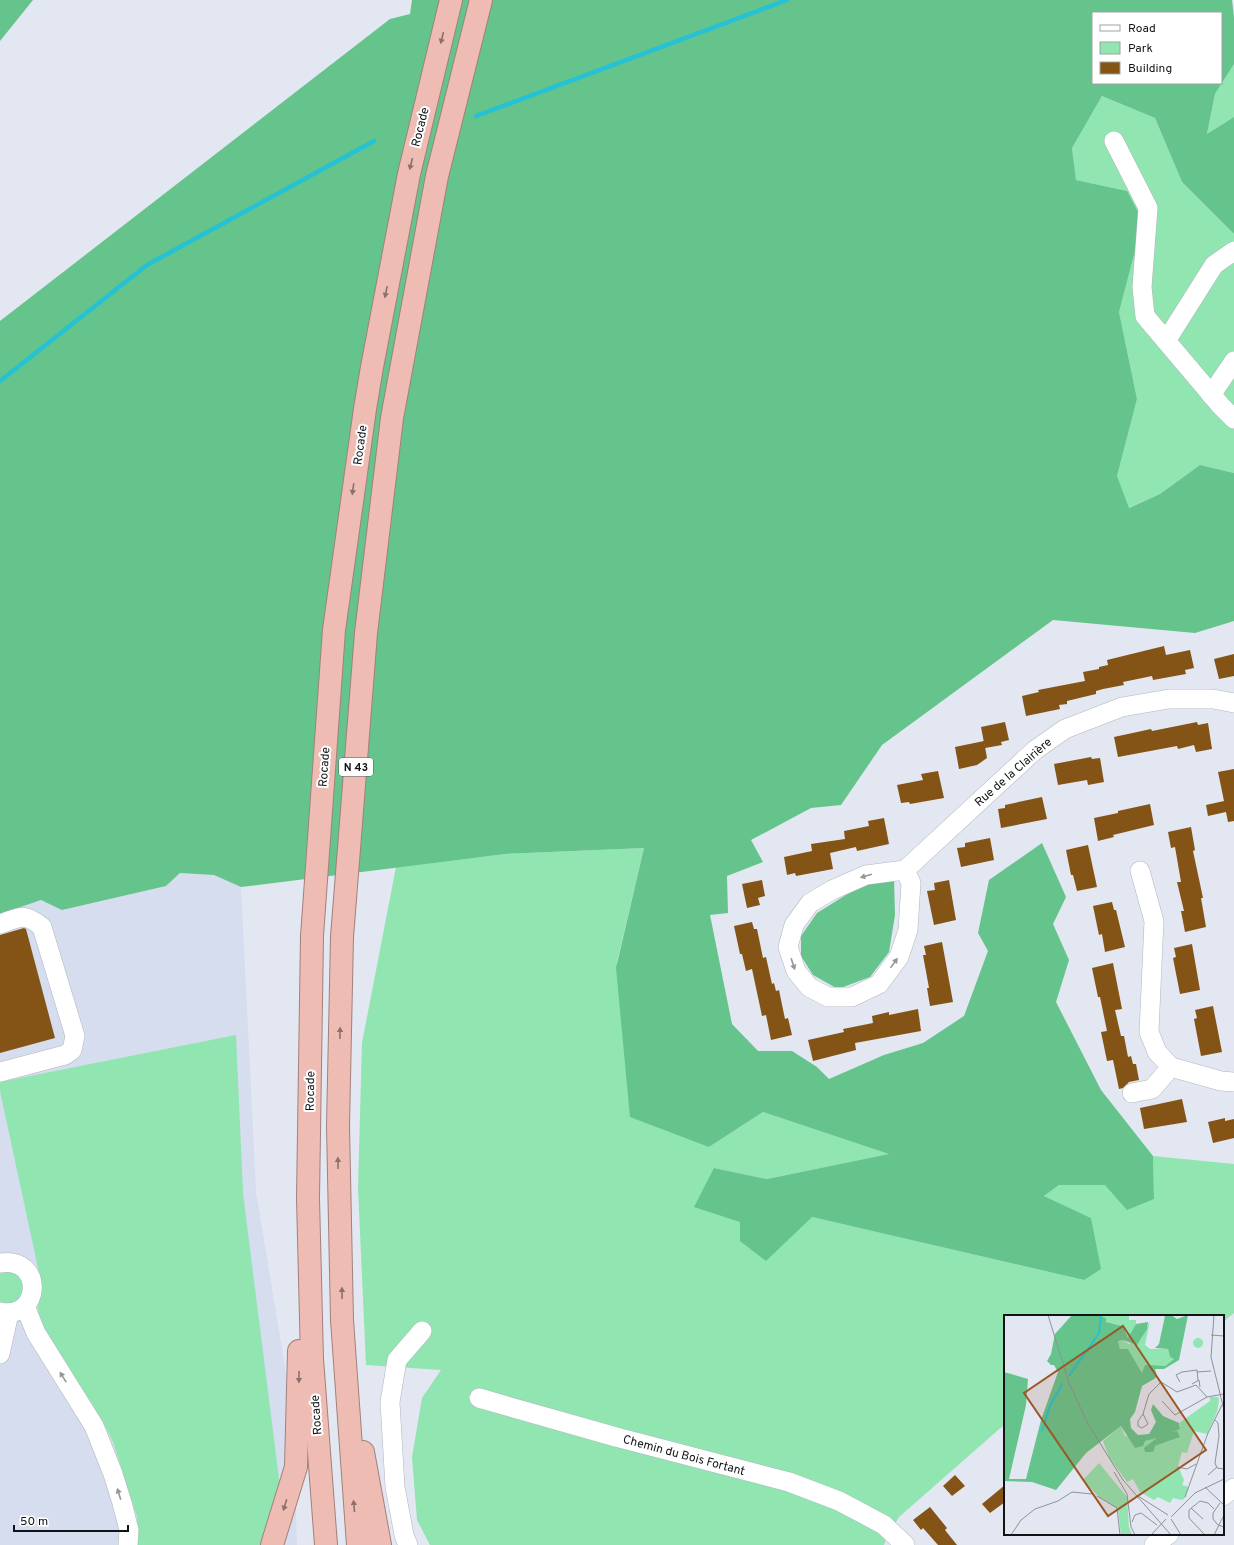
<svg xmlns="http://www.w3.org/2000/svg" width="1234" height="1545" viewBox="0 0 1234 1545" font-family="Overpass,sans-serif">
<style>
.built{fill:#d5ddee}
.green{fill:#90e5b1}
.forest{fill:#65c38c;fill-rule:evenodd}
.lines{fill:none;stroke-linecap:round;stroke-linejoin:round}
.stream{stroke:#25c1d4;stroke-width:4.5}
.building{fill:#845416}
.minor-casing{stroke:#b1b5bf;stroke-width:20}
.highway-casing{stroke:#a1817d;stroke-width:24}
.minor{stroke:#fff;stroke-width:19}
.highway{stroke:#efbcb4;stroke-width:22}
.oneway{fill:#8b706d}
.oneway2{fill:#949596}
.labels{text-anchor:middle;stroke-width:4;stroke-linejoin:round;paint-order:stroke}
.shield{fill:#fff;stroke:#585a5c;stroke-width:1}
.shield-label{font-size:11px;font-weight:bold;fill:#111316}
.street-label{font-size:12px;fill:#111316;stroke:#fff}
.inset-river{fill:none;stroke:#25c1d4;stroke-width:2}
.inset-road{fill:none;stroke:#8e9299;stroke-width:1}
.view{fill:#9a5825;fill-opacity:0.15;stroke:#9a5825;stroke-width:2}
.inset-edge{fill:none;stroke:#111316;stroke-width:2}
</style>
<rect width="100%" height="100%" fill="#e2e7f1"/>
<path class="built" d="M180 873 214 875 241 887 256 1192 293 1415 297 1545H0V914L41 900 62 910 166 886Z"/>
<g class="green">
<path d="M1234 64V117L1207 134 1215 94Z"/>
<path d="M1102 96 1155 118 1182 182 1234 234V473L1200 465 1160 494 1128 508 1117 476 1137 399 1119 312 1143 221 1127 191 1076 180 1072 148Z"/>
<path d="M644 848 617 962 709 1147 763 1112 890 1154 767 1179 714 1168 812 1217 1084 1280 1091 1218 1044 1196 1059 1185H1105L1154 1199 1153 1156 1234 1164V1313L1223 1322V1316H1005V1424L899 1517 886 1539 884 1545H430L417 1520 412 1457 422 1398 441 1370 366 1365 358 1188 362 1043 396 867 505 854Z"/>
<path d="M236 1035 243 1193 281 1495 265 1545H137L138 1540 137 1517 113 1442 105 1426 45 1330C36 1310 36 1304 41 1282L0 1091V1082Z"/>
<path d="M4 1271C33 1270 26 1312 0 1302V1273Z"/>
</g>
<g class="forest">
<path d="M0 0H33L0 41Z"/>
<path d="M412 0H1232L1234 17V64L1215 94 1207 134 1234 117V234L1182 182 1155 118 1102 96 1072 148 1076 180 1127 191 1143 221 1119 312 1137 399 1117 476 1129 508 1160 494 1200 465 1234 473V621L1195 633 1053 620 882 745 841 805 811 808 751 840 763 862 727 876 728 913 710 915 732 1024 758 1051H792L817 1067 829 1079 884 1055 923 1043 964 1016 988 951 978 933 989 880 1042 843 1066 897 1053 924 1069 960 1056 1002 1101 1090 1153 1156 1154 1199 1127 1210 1105 1185H1059L1044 1196 1091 1218 1101 1269 1084 1280 812 1217 766 1261 740 1241V1222L694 1207 714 1168 767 1179 889 1154 763 1112 709 1147 630 1117 616 968 644 848 505 854 241 887 214 875 180 873 166 886 62 910 41 900 0 914V321L390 19 410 14ZM1093 13H1221V83H1093Z"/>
<path d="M894 879 895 915 889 952 870 977 838 989 813 975 801 956V936L817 913 862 885Z"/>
</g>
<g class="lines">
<g class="stream">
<path d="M476 116 787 0"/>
<path d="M0 381 147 265 374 141"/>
</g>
</g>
<g class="building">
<path d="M1164 646 1166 655 1190 650 1194 668 1185 670 1186 674 1153 680 1152 676 1123 682 1124 685 1103 689 1096 691V694L1067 701V704L1059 705 1060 709 1026 716 1022 696 1039 692 1038 690 1085 681 1083 672 1099 669V667L1108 665 1107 660Z"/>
<path d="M1234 654V676L1219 679 1214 659Z"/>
<path d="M1005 722 1009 740 1001 742 1002 745 985 748 981 727Z"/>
<path d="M1197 722 1198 725 1208 723 1212 749 1196 752 1194 745 1178 749 1177 746 1118 757 1114 737 1151 729 1152 731Z"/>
<path d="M984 741 987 758 977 765 959 769 955 747Z"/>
<path d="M1091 757 1092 759 1100 758 1104 782 1088 785 1087 780 1058 785 1054 764Z"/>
<path d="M1234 769V821L1228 822 1226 812 1208 816 1206 805 1224 801 1218 772Z"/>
<path d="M938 771 944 798 910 804 909 802 901 803 897 785 923 780 921 774Z"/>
<path d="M1042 797 1047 819 1001 828 998 809 1005 808V805Z"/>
<path d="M1150 804 1154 825 1113 835 1114 837 1098 841 1094 818 1118 813V811Z"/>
<path d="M884 818 889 844 857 851 856 847 830 853 833 869 796 876 795 873 787 875 784 857 812 851 811 844 845 839 844 831 869 826 868 821Z"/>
<path d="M1191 827 1195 850 1193 851 1203 898H1201L1206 927 1185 932 1181 911H1184L1177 882H1181L1175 847 1171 848 1168 832Z"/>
<path d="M990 838 994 860 961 867 957 848 965 847V843Z"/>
<path d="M1088 845 1097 887 1077 891 1073 875H1071L1066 850Z"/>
<path d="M762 880 765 896 758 898 760 905 747 908 742 884Z"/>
<path d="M949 880 956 920 934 925 927 891 935 890 934 883Z"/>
<path d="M1112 902 1114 910H1116L1125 947 1105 952 1102 934 1099 935 1093 906Z"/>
<path d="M752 922 754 929H757L763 958 766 957 772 984 774 983 776 991 779 990 785 1019 788 1018 792 1035 771 1040 766 1015 762 1016 752 969 746 971 742 954H740L734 926Z"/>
<path d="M24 928 26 929 55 1038 0 1053V935Z"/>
<path d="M942 942 953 1002 930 1006 927 988H929L923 955H926L924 946Z"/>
<path d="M1192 944 1200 990 1180 994 1173 958 1176 957 1174 948Z"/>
<path d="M1113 963 1122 1009 1115 1010 1121 1036H1124L1128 1057 1131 1056 1133 1064H1136L1139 1080 1129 1082 1123 1088 1119 1089 1113 1060 1107 1061 1101 1032 1107 1031 1100 997H1098L1092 968Z"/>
<path d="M1213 1006 1222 1052 1201 1056 1194 1019 1197 1018 1195 1010Z"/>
<path d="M918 1009 921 1031 855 1043 856 1050 813 1061 808 1040 844 1032 843 1029 873 1023 872 1016 889 1012V1015Z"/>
<path d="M1182 1099 1187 1122 1144 1129 1140 1108Z"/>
<path d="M1225 1118V1121L1234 1119V1138L1213 1143 1208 1122Z"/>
<path d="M955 1475 965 1486 952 1496 943 1486Z"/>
<path d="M1005 1485V1502L990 1513 982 1504Z"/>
<path d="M930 1507 947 1528 945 1530 957 1545H938L923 1528 921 1530 913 1520Z"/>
</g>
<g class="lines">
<g class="minor-casing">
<g id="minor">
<path d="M1114 141 1148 208 1142 287 1145 316 1221 406 1234 419"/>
<path d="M1166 341 1214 265 1234 251"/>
<path d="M1211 395 1234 361"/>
<path d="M905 870 911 883 908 930 899 957 879 984 852 997H828L809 987 796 971 788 947 794 925 810 903 832 890 866 875 905 870 1035 750 1065 729 1122 707 1169 699H1213L1234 703"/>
<path d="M1140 871 1154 921 1149 1032 1157 1052 1171 1067 1221 1081 1234 1082"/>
<path d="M0 924C21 917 24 912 42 927L75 1036 72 1050 65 1055 0 1072"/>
<path d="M1132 1093 1152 1089 1171 1067"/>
<path d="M0 1263C45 1256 41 1321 0 1312"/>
<path d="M25 1306 36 1333 94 1426 113 1474 122 1503 129 1530 128 1545"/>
<path d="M0 1354 9 1313"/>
<path d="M479 1398 616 1437 789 1482 839 1501 884 1525 905 1545"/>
<path d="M1223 1496 1234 1488"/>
<path d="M408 1545 404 1535 395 1487 390 1402 397 1360 422 1331"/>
<path d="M1154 1545 1169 1534"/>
</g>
</g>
<g class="highway-casing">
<g id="highway">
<path d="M363 1452 380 1545"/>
<path d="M272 1545 296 1467 299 1351"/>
<path d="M326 1545 312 1359 308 1198 312 936 334 630 365 409 372 367 409 174 451 0"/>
<path d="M358 1545 342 1320 338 1126 342 937 366 633 392 418 437 176 481 0"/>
</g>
</g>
<use href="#minor" class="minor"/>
<use href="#highway" class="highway"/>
</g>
<defs><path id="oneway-solid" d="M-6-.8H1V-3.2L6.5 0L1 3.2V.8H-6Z"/></defs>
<g class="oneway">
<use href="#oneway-solid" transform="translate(442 38) rotate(104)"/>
<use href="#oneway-solid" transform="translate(411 164) rotate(104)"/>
<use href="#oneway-solid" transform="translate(386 292) rotate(101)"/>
<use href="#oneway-solid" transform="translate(353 489) rotate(98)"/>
<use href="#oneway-solid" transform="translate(340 1033) rotate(-89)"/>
<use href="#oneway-solid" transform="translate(338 1163) rotate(-91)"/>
<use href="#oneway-solid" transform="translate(342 1293) rotate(-91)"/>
<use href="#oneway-solid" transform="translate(299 1377) rotate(91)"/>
<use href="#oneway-solid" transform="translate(285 1505) rotate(107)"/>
<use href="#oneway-solid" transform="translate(354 1506) rotate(-95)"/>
</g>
<g class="oneway2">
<use href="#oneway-solid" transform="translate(866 876) rotate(164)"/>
<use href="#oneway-solid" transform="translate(894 963) rotate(-54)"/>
<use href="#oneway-solid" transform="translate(793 964) rotate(72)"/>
<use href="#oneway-solid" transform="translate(63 1377) rotate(-122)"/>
<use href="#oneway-solid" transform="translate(119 1494) rotate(-107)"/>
</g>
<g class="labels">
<rect class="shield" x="339" y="758" width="34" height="18" rx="3"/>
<g class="shield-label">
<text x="356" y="771">N 43</text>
</g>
<g class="street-label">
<text transform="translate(420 127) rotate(-76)" y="4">Rocade</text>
<text transform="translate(360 445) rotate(-82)" y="4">Rocade</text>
<text transform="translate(324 767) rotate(-86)" y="4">Rocade</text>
<text transform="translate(1013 772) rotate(-41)" y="4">Rue de la Clairière</text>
<text transform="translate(310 1091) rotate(-89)" y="4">Rocade</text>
<text transform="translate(316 1415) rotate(-94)" y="4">Rocade</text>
<text transform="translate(684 1455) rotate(15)" y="4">Chemin du Bois Fortant</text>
</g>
</g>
<g transform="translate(1004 1315)">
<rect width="220" height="220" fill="#e2e7f1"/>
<path d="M95 0H125V5H132V9L124 24 122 16 116 10 102 7V3ZM146 6 141 30 146 34H164L166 42 170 44 161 51 147 52 138 58 124 34H116L114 26 119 25 125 29 137 24ZM189 28a5 5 0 1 1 10 0a5 5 0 1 1-10 0ZM206 82H214L215 85 213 97 203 119 190 116 183 138 178 137 174 151 180 165 178 170 185 172 181 183 178 185 169 183 166 188 154 182 150 185 136 177 129 164 123 167 105 142 99 126 117 111 121 121 141 126 154 122 145 131H151L176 122 169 115 177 111 175 108 206 86ZM95 148 123 182 125 212 128 220H117L114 194 94 181 79 165Z" fill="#90e5b1"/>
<path d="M68 0H95L102 3V7L119 11 124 23 132 9 144 7 143 14 133 30 119 25 114 26 116 34H124L138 58 141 50 161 51 170 44 166 42 164 34 151 33 155 29 161 1 167 0 173 4 184 0 175 45 160 54H151L153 61 150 64 138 71 131 97 126 104 127 113 134 120 145 119 152 107 147 95 149 89 159 101 175 108 176 114 168 117 173 116 176 122 151 131 149 137H141L140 133 153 123 141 126 139 131 131 133 117 111 82 138 52 175 28 167 0 166V57L24 64 22 90 5 164H22L37 105 54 57 50 50H47L43 46 47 39 51 19Z" fill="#65c38c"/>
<path class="inset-river" d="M65 61 95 18 97 0M38 116 46 91 58 69"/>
<path class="inset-road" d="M44 0 65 68 84 109 119 165 167 220M210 0 207 42 220 95M207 20 220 21M193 57 207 56M176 67 172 60 178 57 193 55 194 65M188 69 195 65 196 72M158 86 171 100 203 82 220 79M139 99 144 109 138 113 134 111V106L139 99 145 79 157 67 173 77 192 70 203 82M211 105 214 108 215 121 211 148 213 153 220 154M173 152 183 154 192 149M110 157 123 179 127 212 131 220M204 160 213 152M201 172 220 190M93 181 113 193 116 220M134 181 164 200M181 182 204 118 218 90M216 188 209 198V204L214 210 220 212M187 193 199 204M167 202 191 178 220 164M167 204 177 220M128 207 131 200 137 198 153 210M7 220 17 205 31 194 54 186 68 177 88 179M147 220 162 204M201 220 185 203V195L196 186 204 188 210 194M210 220 220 200"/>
<path class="view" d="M119 11 202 135 104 201 20 78Z"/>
<rect width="220" height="220" class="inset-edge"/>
</g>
<rect x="1092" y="12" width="130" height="72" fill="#ffffff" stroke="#a0a1a2"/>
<rect x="1100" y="25" width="20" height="6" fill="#ffffff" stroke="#a0a1a2"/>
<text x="1128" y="32" font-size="12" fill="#111316">Road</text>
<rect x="1100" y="42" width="20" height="12" fill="#90e5b1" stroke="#a0a1a2"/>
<text x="1128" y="52" font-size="12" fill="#111316">Park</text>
<rect x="1100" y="62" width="20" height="12" fill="#845416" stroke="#a0a1a2"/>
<text x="1128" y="72" font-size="12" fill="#111316">Building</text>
<path d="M14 1525v6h114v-6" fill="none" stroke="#111316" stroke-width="2"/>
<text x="20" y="1525" font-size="12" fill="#111316" stroke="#ffffff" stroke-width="3" paint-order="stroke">50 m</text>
</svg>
